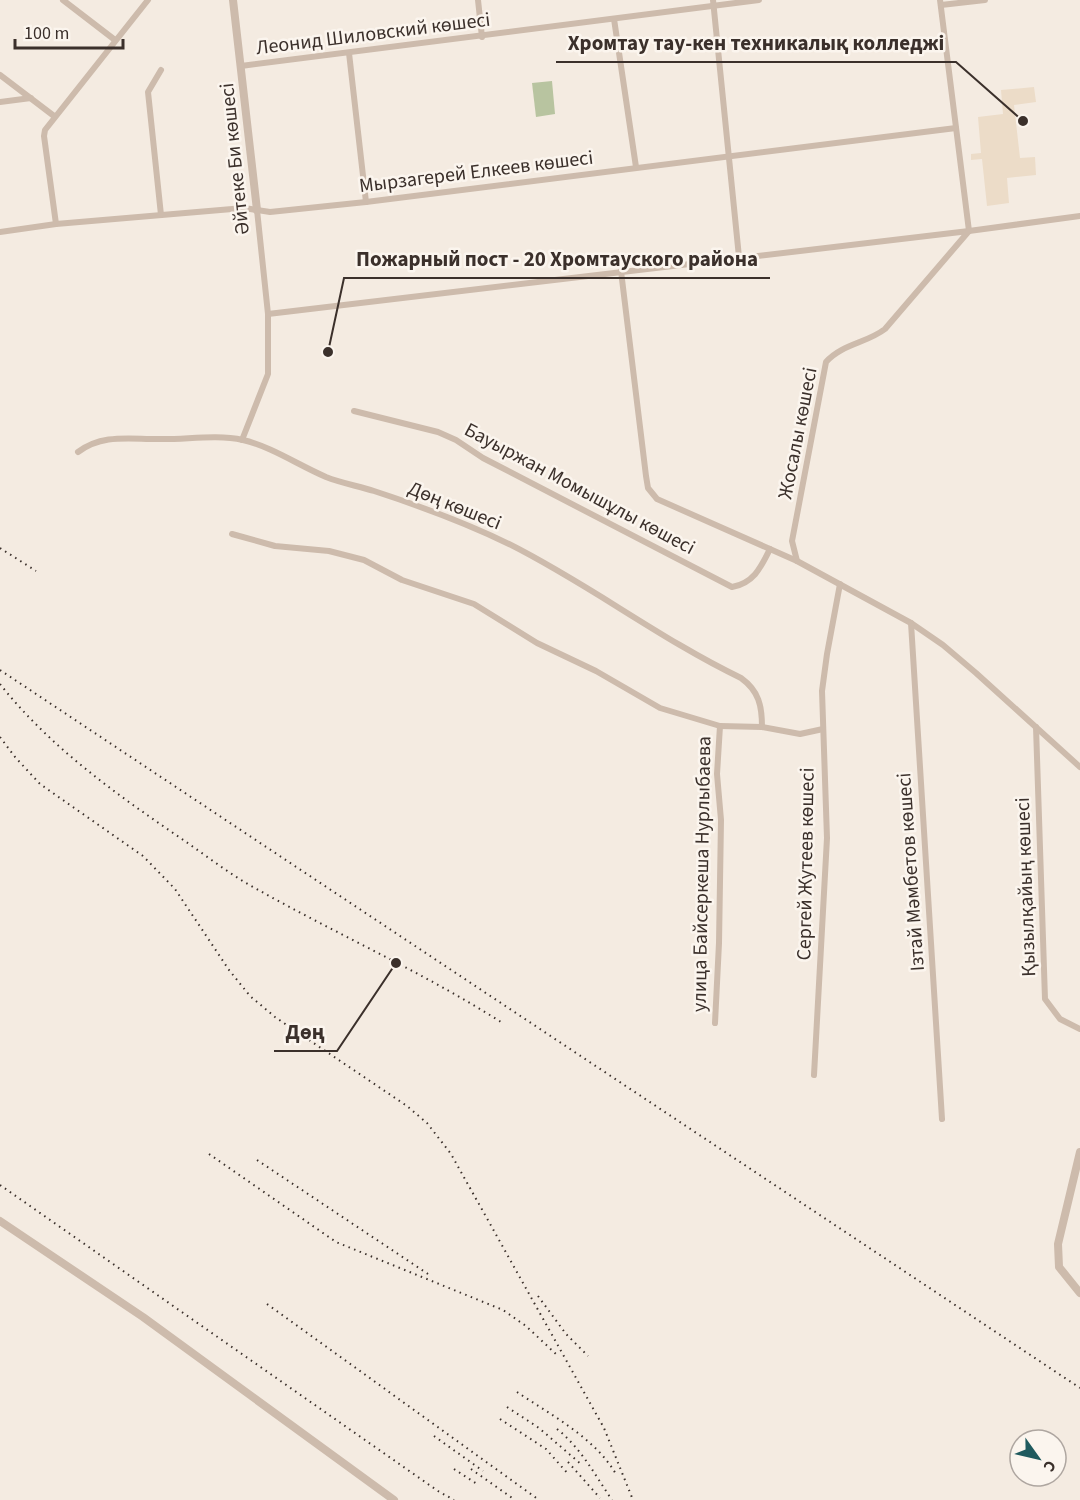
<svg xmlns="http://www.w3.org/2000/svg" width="1080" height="1500" viewBox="0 0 1080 1500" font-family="'Source Sans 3',sans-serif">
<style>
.green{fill:#b8c4a0}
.plaza{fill:#ecdcc8}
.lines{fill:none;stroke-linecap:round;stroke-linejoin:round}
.minor{stroke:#cdbbac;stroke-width:6}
.tertiary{stroke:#cdbbac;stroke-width:8}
.rail{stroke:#3b302b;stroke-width:2;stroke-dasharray:1.5 4.5;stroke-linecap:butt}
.labels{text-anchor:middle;stroke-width:5;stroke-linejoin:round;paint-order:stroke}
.street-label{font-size:20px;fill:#3b302b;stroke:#fbf5ee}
.leader{fill:none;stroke:#3b302b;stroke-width:2}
.callout-dot{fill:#3b302b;stroke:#fbf5ee;stroke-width:2}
.callout-label{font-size:21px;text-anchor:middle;font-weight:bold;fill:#3b302b;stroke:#fbf5ee;stroke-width:5;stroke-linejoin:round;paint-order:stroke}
</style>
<rect width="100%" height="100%" fill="#f4ebe1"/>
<path class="green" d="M552 81 555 114 536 117 532 83Z"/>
<path class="plaza" d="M1034 87 1036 102 1014 105 1020 158 1035 157 1036 175 1007 178 1009 203 987 206 982 159 971 160V154L981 153 978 117 1003 114 1001 90Z"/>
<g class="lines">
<g class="minor">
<path d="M63 0 115 40"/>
<path d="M478 0 482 37"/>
<path d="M713 0 739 257"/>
<path d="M940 0 969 231"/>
<path d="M941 5 985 0"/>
<path d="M614 19 636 167"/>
<path d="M349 53 366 202"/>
<path d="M241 66 759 0"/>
<path d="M161 70 148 92 161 215"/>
<path d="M0 75 54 116"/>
<path d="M0 102 31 98"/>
<path d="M56 224 44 136 45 130 148 0"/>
<path d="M0 232 56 224 244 208 270 212 366 202 956 128"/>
<path d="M621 271 646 476 648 488 657 499 797 561 911 623 943 645 976 673 1080 767"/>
<path d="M268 314 969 231 1080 216"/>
<path d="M354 411 438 432 456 440 483 458 732 587C754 583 761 567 770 549"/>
<path d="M242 440 268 374V314L257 210"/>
<path d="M78 452C102 434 128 439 157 439 185 440 215 434 243 440 272 447 298 465 326 477 341 483 358 486 374 491 420 506 466 523 509 544 589 584 660 639 741 678 759 691 762 706 762 727"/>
<path d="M232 534 275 546 329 551 364 560 402 580 474 604 537 643 596 671 660 708 720 726 762 727 800 734 823 729"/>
<path d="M797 561 792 541 826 362C842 344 867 343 885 329L969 231"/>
<path d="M911 623 942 1119"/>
<path d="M1036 727 1045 999 1060 1019 1080 1029"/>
<path d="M715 1023 719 943 721 820 717 774 720 726"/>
<path d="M814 1075 827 838 822 691 827 654 840 584"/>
</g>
<g class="tertiary">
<path d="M233 0 257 210"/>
<path d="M1080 1152 1058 1244 1059 1267 1080 1293"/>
<path d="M0 1221 143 1317 394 1500"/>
</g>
<g class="rail">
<path d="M0 548 36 571"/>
<path d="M0 670 1080 1388"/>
<path d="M0 684C49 746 113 792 179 837 201 852 223 869 246 883 330 931 419 970 501 1022"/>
<path d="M0 737 15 757 40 784 143 856 175 889 229 970 250 996 275 1017 407 1106 427 1123 451 1154 604 1428 633 1500"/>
<path d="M209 1154 336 1242 503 1310 526 1326 557 1355"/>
<path d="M257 1160 431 1276"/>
<path d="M0 1185 438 1491 454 1500"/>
<path d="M538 1296 566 1334 588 1356"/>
<path d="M267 1304 539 1500"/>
<path d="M517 1392C551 1415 597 1439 617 1476"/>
<path d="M507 1407 539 1428 582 1465"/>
<path d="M500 1419 546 1449 569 1475"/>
<path d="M557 1429C581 1448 595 1475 612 1500"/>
<path d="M434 1436 483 1471"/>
<path d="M568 1462 600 1498"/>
<path d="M454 1469 477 1484"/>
<path d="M471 1469 515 1500"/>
</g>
</g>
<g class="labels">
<g class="street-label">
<text transform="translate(373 33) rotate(-7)" y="7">Леонид Шиловский көшесі</text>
<text transform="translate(234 159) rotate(-96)" y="7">Әйтеке Би көшесі</text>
<text transform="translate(476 171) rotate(-7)" y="7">Мырзагерей Елкеев көшесі</text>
<text transform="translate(797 433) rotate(-79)" y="7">Жосалы көшесі</text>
<text transform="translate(580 488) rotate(28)" y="7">Бауыржан Момышұлы көшесі</text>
<text transform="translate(455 505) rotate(22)" y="7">Дөң көшесі</text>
<text transform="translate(805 864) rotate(-89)" y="7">Сергей Жутеев көшесі</text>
<text transform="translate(910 872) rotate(-94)" y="7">Ізтай Мәмбетов көшесі</text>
<text transform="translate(701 874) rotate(-89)" y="7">улица Байсеркеша Нурлыбаева</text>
<text transform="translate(1025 887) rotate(-92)" y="7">Қызылқайың көшесі</text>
</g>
</g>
<path class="leader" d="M1023 121L956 62H556M328 352L344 278H770M396 963L337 1051H274"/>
<g class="callout-dot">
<circle cx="1023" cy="121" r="6"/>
<circle cx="328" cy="352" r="6"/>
<circle cx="396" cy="963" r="6"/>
</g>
<g class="callout-label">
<text x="756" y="50">Хромтау тау-кен техникалық колледжі</text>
<text x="557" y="266">Пожарный пост - 20 Хромтауского района</text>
<text x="305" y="1039">Дөң</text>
</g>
<g transform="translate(1038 1458) rotate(124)"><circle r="28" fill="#fbf5ee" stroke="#aea6a0" stroke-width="1.5"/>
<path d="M0-4.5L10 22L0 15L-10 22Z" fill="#1f5a5e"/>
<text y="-9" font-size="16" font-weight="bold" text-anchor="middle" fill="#3b302b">С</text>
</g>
<path d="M15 39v9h108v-9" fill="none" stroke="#3b302b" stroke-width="3"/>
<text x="24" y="39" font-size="18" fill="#3b302b" stroke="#fbf5ee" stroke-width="4.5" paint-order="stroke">100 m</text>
</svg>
